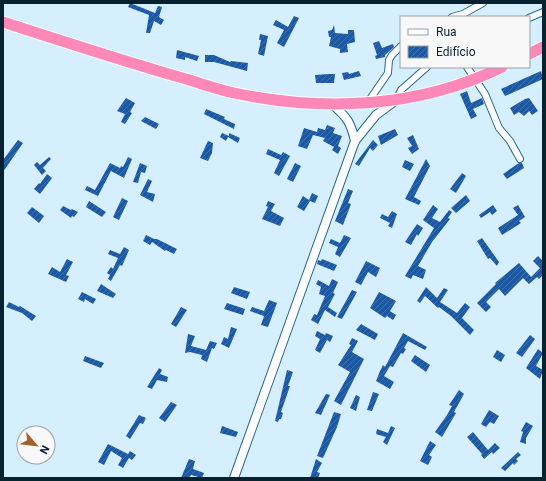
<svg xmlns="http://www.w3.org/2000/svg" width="546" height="481" viewBox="0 0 546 481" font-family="Roboto,sans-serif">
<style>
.building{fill:url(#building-hatch)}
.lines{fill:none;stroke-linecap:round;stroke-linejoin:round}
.street-casing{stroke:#28688a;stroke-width:8}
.secondary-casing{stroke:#28688a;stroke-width:10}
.highway-casing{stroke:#fff;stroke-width:13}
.street{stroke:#fff;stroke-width:6}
.secondary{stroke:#fff;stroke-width:8}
.highway{stroke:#fe88b7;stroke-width:11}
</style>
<defs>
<pattern id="building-hatch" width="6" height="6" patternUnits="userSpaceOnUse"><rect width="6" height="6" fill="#1c59a4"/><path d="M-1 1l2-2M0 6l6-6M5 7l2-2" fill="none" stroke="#4272ab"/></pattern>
</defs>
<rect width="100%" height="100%" fill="#d6efff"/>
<g class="building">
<path d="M130 3 155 13 158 6 162 7 159 17 164 20 161 25 154 21 150 33H146L149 15 128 7Z"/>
<path d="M294 16 299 18 284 47 277 43 284 30 273 25 276 20 288 27Z"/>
<path d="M334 25 335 33 348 34V30H354L355 42 347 44 348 52 340 53V49L329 46 331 37H329L328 31 332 30Z"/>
<path d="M260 34 268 36 264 56 258 54 261 40H259Z"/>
<path d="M379 41 382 48 393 44 394 47 385 55V57L376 59 375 56 377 55 373 43Z"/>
<path d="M177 50 199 56 197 61 185 57V60L176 58Z"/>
<path d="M205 55H214L230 62 231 61 248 63 247 71 214 62H205Z"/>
<path d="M359 71 361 76 344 80 342 73 348 72 349 74Z"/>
<path d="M541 71 543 79 505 96 501 89Z"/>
<path d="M329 74H335L334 83H316L315 75Z"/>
<path d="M467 91 471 103 482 98 484 104 473 109 477 116 471 119 460 94Z"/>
<path d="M126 98 135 103 130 112 132 113 125 124 121 122 125 114 117 111Z"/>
<path d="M529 98 538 111 532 115 529 111 524 116 519 112 514 115 510 108 525 99Z"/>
<path d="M206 109 225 117 224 119 235 124 234 129 204 114Z"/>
<path d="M145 117 159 124 156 129 141 121Z"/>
<path d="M327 125 335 128 333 133 342 136 338 146 341 148 338 154 332 150 334 147 323 141 325 138 313 135 307 149 298 146 304 128 317 132 318 128 325 130Z"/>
<path d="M395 129 398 135 381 145 378 136Z"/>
<path d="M222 133 229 136V133L240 138 238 143 228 137 226 141 220 137Z"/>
<path d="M413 135 419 149 412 154 408 148 412 146 407 138Z"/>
<path d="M18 140 23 143 3 172V160Z"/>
<path d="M373 140 378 145 373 151 370 148 359 166 355 164Z"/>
<path d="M208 141 213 143 212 153 208 161 200 158Z"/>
<path d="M268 149 281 155 283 152 290 156 279 176 274 173 280 160 266 154Z"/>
<path d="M49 157 51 159 43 168 46 171 42 175 34 165 37 162 40 165Z"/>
<path d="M128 157 132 159 124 178 111 171 98 196 85 190 87 186 95 190 110 163 120 168 121 166 123 167Z"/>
<path d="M426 159 430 166 414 197 421 201 419 205 405 199Z"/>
<path d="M405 160 414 164 410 171 402 167Z"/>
<path d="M140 163 147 166 145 173 141 172 138 183 133 182Z"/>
<path d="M295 163 301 166 293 182 287 179Z"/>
<path d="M519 163H522L524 168 507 179 503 174Z"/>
<path d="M462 173 466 176 456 193 450 189Z"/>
<path d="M47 174 52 178 40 194 34 189 39 183 40 184Z"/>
<path d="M148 179 152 181 147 192 155 194 153 202 140 195Z"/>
<path d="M348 189 353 191 348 203 351 204 343 225 335 221Z"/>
<path d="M312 193 318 196 315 203 310 201 304 211 297 207 303 196 309 200Z"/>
<path d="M466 195 470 201 456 213 451 208Z"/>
<path d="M122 198 128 201 119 220 113 217Z"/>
<path d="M89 201 106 212 102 217 86 207Z"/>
<path d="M268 201 275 204 271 211 284 218 280 226 262 219 268 207 266 206Z"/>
<path d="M433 205 438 209 432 218 440 222 449 210 452 212 448 218 450 219 432 242 418 266 426 270 423 279 413 275 411 279 405 276 434 228 423 220Z"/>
<path d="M493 205 497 211 492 215 490 212 481 218 479 215Z"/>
<path d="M518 205 525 217 519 221 521 223 502 235 498 228 518 215 513 208Z"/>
<path d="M63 206 71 210 72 209 78 212 74 217 72 216 71 218 60 210Z"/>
<path d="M32 207 44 216 39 223 27 213Z"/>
<path d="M392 211 397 214 392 228 388 226 390 223 380 218 382 214 388 217Z"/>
<path d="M417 224 423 228 418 236 417 234 411 245 405 242Z"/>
<path d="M146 235 154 239H157L177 249 174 254 166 250 165 251 152 242 150 245 143 241Z"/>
<path d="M344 235 351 238 340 257 335 254 338 247 329 243 331 239 340 243Z"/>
<path d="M482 238 499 262 497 266 490 258 488 259 477 241Z"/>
<path d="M124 247 129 250 122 266 120 265 111 281 108 279 110 275 107 273 111 267 113 269 118 258 108 254 110 250 120 254Z"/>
<path d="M538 256 543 261V275L539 279 537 277 529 284 523 278 505 296 499 289 486 302 491 307 486 312 477 303 496 284 495 283 519 263 531 277 540 268 533 261Z"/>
<path d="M67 259 73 262 66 275 69 276 66 282 48 274 52 267 60 272Z"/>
<path d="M322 259 337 265 334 271 317 264 318 260 321 261Z"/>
<path d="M366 261 380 268 376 277 368 272 361 285 355 282Z"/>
<path d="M332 279 338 282 333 293 335 294 328 307 337 313 335 317 325 310 318 324 311 320 314 314 317 315 325 296 319 294 321 287 316 284 318 280 329 286Z"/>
<path d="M101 284 116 294 113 298 97 291Z"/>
<path d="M234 287 250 292 247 299 231 293Z"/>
<path d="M426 287 437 298 444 288 448 290 440 302 457 313 465 303 470 307 462 318 474 330 470 335 451 316 439 307 438 308 425 296 420 303 417 301Z"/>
<path d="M352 290 357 292 342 319 337 317Z"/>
<path d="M82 292 96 299 93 304 85 299 84 302 78 299Z"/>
<path d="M379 292 396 301 390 311 396 315 393 320 387 316 385 318 370 308Z"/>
<path d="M269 300 277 303 268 327 261 325 264 316 250 311 252 307 264 311Z"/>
<path d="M9 302 19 307 20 306 36 316 32 321 22 313 6 307Z"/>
<path d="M227 303 245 309 243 315 224 309Z"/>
<path d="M181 307 187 310 176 327 171 324Z"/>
<path d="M361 324 378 334 375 340 356 330Z"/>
<path d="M231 327 237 329 229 348 221 344 224 337 228 339Z"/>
<path d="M317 331 325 335 326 333 333 336 330 342 327 340 320 353 315 350 320 339 315 336Z"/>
<path d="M403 333 427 347 425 350 408 341 404 348 406 349 403 354 401 353 393 367 390 366 384 376 394 382 390 389 376 381 380 371 383 365 385 367Z"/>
<path d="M188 334 195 336 191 346 206 350 210 341 217 343 214 349 212 348 207 362 201 359 202 355 190 352 185 353Z"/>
<path d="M530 335 535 339 522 357 516 353Z"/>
<path d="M352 338 358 341 352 352 364 359 341 405 334 401 350 372 338 365 351 345 349 344Z"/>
<path d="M538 349 543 353 536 366 543 370 540 379 526 368Z"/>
<path d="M497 350 505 355 501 362 493 357Z"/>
<path d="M415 355 430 365 426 372 411 361Z"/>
<path d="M85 356 104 363 101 368 83 361Z"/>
<path d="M159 368 162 370 160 374 168 377 167 382 157 380 152 389 147 387Z"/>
<path d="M287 370 293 372 288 386H290L281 412 283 413 281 419H279L278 422 275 421Z"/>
<path d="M459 390 464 394 454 412 456 413 442 437 435 432 447 415 452 406 449 405Z"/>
<path d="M373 392 379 394 372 411 367 410Z"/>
<path d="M326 394 330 395 321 415 315 413Z"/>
<path d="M356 395 360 397 356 411 350 408Z"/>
<path d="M171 402 177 405 165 422 159 418Z"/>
<path d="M489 410 499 416 494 424 490 422 486 427 481 424Z"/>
<path d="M334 412 341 414 337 427 323 458 317 456Z"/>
<path d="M139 415 146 418 143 424 140 423 130 439 126 436Z"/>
<path d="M526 422 533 426 526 438V444L520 442 523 432 521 431Z"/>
<path d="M222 426 238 432 236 437 220 433Z"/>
<path d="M391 426 395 428 387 445 383 442 386 437 376 434 377 429 388 433Z"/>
<path d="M473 432 488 450 495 443 500 448 493 454 492 452 484 459 481 455 482 454 467 437Z"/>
<path d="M430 441 436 445 429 455 432 457 428 465 420 461Z"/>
<path d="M108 444 128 454 130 451 136 455 132 460 129 458 123 468 118 465 122 458 111 451 104 465 98 462Z"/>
<path d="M518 452 521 455 516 459 518 461 514 465 513 463 505 471 501 468Z"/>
<path d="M189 459 195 461 193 469 204 473 202 478 191 475 189 478H181Z"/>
<path d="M316 459 322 463 317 472 320 473 318 478H310Z"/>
</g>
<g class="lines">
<g class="street-casing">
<g id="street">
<path d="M452 17 463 14 483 3"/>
<path d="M529 18 543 12"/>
<path d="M467 67 485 94 499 128 510 141 520 159"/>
<path d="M396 100 401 90 427 67"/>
<path d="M368 102 388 73 389 60 392 55 401 46"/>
</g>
</g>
<g class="secondary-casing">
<g id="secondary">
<path d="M333 105C347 117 351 123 355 141"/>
<path d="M234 478 355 141 376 115 395 101"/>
</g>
</g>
<g class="highway-casing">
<g id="highway">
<path d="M3 22C62 41 120 60 179 77 197 82 216 89 234 93 324 112 419 108 502 67"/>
<path d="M529 54 543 47"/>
</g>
</g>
<use href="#street" class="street"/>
<use href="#secondary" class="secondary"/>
<use href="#highway" class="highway"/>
</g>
<rect width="546" height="481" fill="none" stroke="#072130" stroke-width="8"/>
<rect x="400" y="16" width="130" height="52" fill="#f8f8f8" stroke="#98a2a8"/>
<rect x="408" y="29" width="20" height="6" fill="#ffffff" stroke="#98a2a8"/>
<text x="436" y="36" font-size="12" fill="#072130">Rua</text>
<rect x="408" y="46" width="20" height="12" fill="url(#building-hatch)" stroke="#98a2a8"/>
<text x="436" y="56" font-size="12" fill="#072130">Edifício</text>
<g transform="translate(36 445) rotate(118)"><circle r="19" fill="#f8f8f8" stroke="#98a2a8"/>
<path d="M0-3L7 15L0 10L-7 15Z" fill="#a4612e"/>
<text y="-6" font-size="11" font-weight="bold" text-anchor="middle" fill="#072130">N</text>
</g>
</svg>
